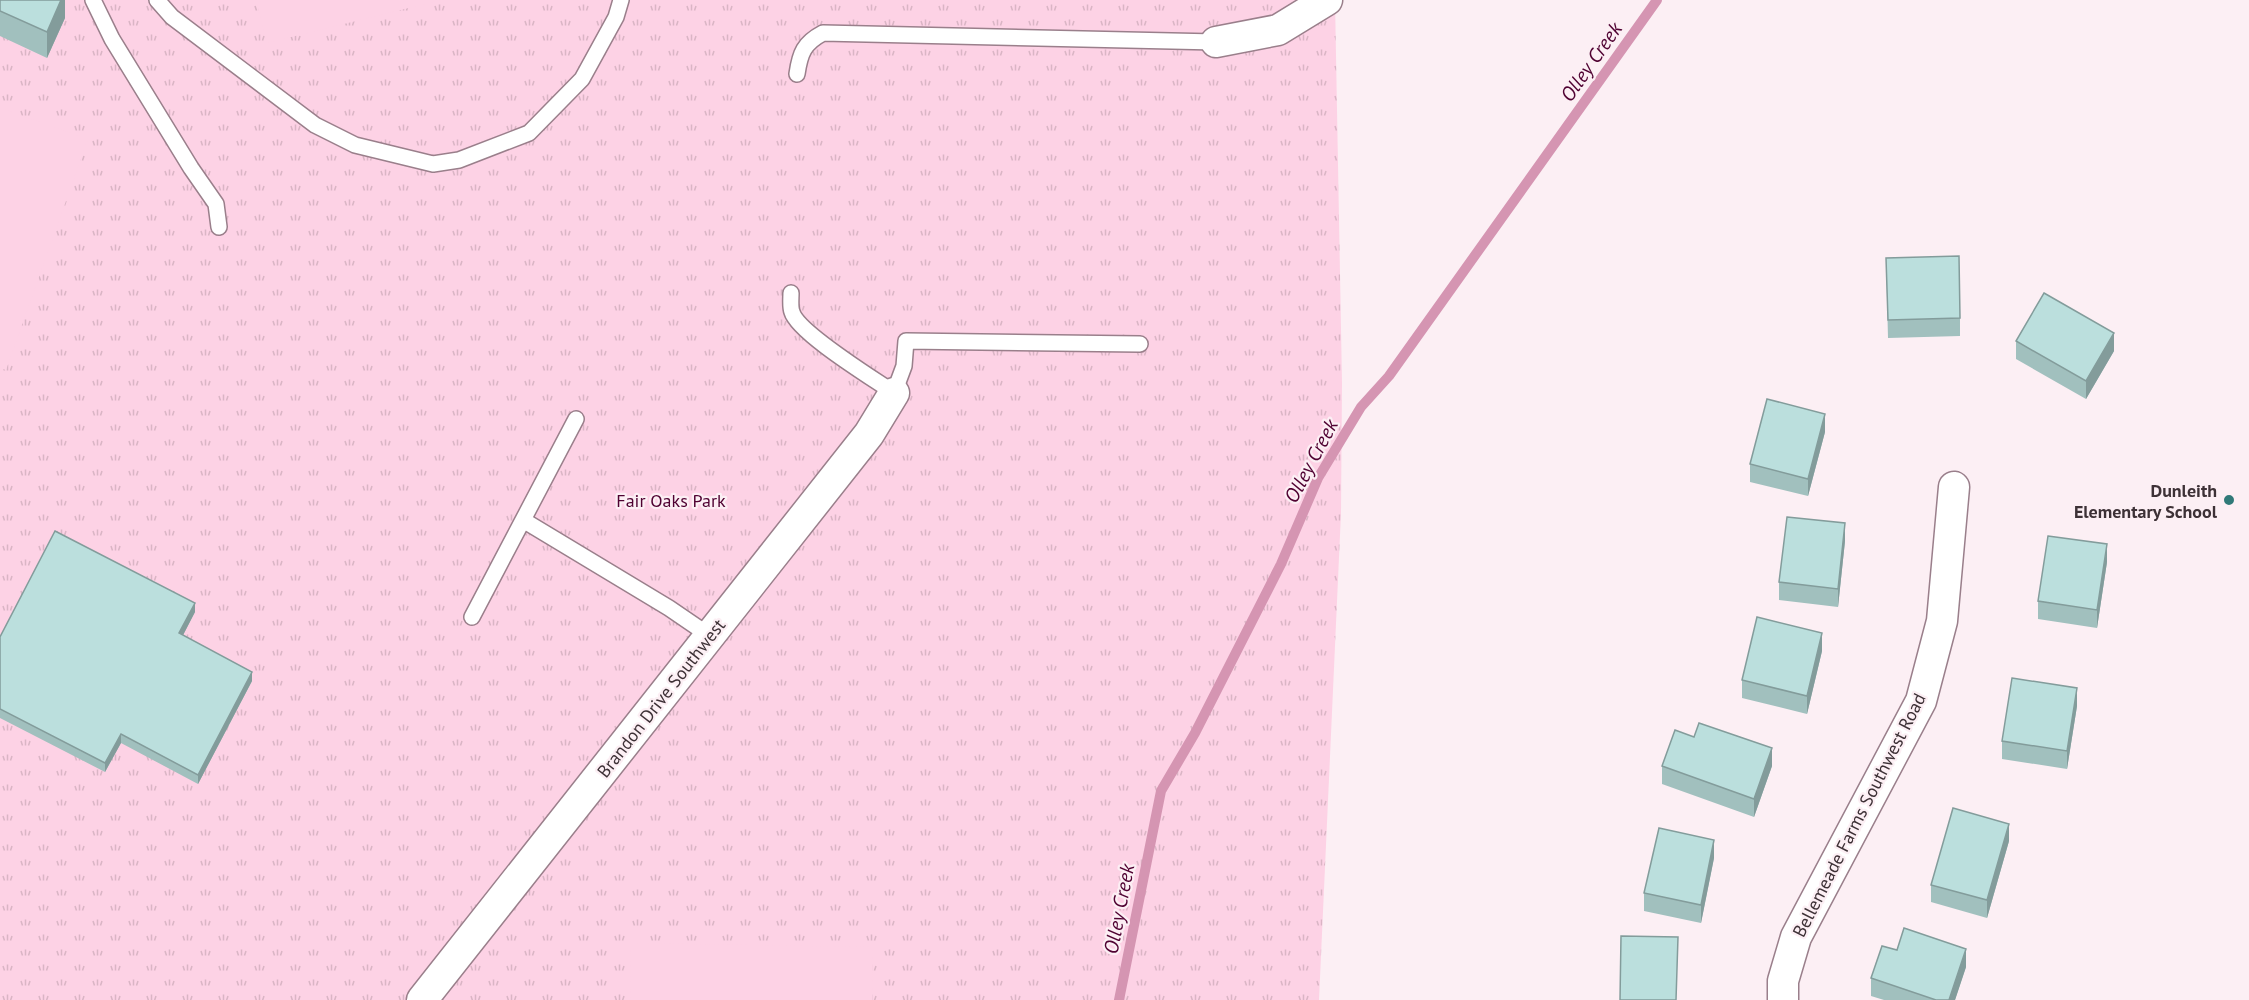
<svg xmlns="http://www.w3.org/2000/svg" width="2249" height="1000" font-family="'PT Sans',sans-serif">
<defs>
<pattern id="park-tufts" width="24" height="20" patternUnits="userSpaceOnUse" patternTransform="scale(1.5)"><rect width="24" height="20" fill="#fdd2e5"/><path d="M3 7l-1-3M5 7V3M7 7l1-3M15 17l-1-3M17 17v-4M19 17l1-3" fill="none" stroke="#dab5c5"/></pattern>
</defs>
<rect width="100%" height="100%" fill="#fceff4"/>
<path fill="url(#park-tufts)" d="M0,0H1335L1342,383L1341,513L1319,1000H0Z"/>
<path fill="#fdd2e5" d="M256,0H441L267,43Z
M0,108L88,139L6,370L0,368Z
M631,943L873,947L872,1000H630Z"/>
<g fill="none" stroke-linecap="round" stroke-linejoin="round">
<path stroke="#d595b2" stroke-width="10" d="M1119,1000L1161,791L1195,733L1281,564L1318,478L1361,407L1389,376L1657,0"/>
<g stroke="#9a7f8b" stroke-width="18">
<path id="lane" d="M93,0L112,39L191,168L216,204L219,227
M157,0L172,17L315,125L355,145L433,164L459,160L529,133L582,79L616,17L621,0
M797,74C800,53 804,43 823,33L1216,42
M791,293C791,299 790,307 792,312C798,333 874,379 894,393L904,366L906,341L1140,344
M523,520L669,608L710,636
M472,617L576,419"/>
</g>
<g stroke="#9a7f8b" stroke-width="33">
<path id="street" d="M1216,42L1278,30L1327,0
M422,1000L869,434L894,393
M1783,1000V981L1796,937L1921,701L1942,621L1954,487"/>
</g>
<use href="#lane" stroke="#fff" stroke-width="15"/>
<use href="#street" stroke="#fff" stroke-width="30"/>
</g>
<path fill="#a1c0be" d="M0,0H65V18L47,58L0,36Z
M1886,258L1960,318V336L1888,338Z
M2016,341L2114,351L2086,399L2016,359Z
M1825,432L1808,496L1750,482V464Z
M1845,541L1838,607L1779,600V582Z
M2107,562L2097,628L2038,619V601Z
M195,612L183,635L252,681L198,784L121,743L105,772L0,718V637Z
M1822,651L1807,714L1742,698V680Z
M2077,706L2067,769L2002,759V741Z
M1662,766H1772L1754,817L1662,784Z
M2009,841L1987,918L1931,902V885Z
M1714,858L1701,923L1644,911V893Z
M1897,950L1966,967L1955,1000H1884L1871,996V978Z"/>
<path fill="#839c9b" d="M61,0H65V18L47,58V32Z
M2114,333V351L2086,399V381Z
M1825,414V432L1808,496V479Z
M1845,523V541L1838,607V589Z
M2107,544V562L2097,628V610Z
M195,603V612L179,643V633Z
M1822,633V651L1807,714V696Z
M252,672V681L198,784V775Z
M2077,688V706L2067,769V751Z
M121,734V743L105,772V763Z
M1772,748V766L1754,817V799Z
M2009,824V841L1987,918V900Z
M1714,840V858L1701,923V905Z
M1966,949V967L1955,1000H1949Z"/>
<path fill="#bbdfdd" stroke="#839c9b" stroke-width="1.5" d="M0,0H61L47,32L0,11Z
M1959,256L1960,318L1888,320L1886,258Z
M2044,293L2114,333L2086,381L2016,341Z
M1767,399L1825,414L1808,479L1750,464Z
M1787,517L1845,523L1838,589L1779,582Z
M55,531L195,603L179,633L252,672L198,775L121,734L105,763L0,709V637Z
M2048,536L2107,544L2097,610L2038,601Z
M1757,617L1822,633L1807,696L1742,680Z
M2012,678L2077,688L2067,751L2002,741Z
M1699,723L1772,748L1754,799L1662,766L1675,730L1694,737Z
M1953,808L2009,824L1987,900L1931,885Z
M1659,828L1714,840L1701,905L1644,893Z
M1904,928L1966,949L1949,1000H1936L1871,978L1882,946L1897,950Z
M1621,936L1678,937L1676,1000H1620Z"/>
<circle fill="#307978" stroke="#fceff4" stroke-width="2" cx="2229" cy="500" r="6"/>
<g text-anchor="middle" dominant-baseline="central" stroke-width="4.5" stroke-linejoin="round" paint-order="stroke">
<g font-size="18" font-weight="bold" fill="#3d3136" stroke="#fceff4" text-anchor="end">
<text x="2217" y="490">Dunleith<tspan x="2217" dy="21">Elementary School</tspan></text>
</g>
<g font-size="18" fill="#4f0131" stroke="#fceff4">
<text x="671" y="500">Fair Oaks Park</text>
</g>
<g font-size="18" fill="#3d3136" stroke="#fceff4">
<text transform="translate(661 698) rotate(-52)">Brandon Drive Southwest</text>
<text transform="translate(1859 815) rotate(-63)">Bellemeade Farms Southwest Road</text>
</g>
<g font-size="20" font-style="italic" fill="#500232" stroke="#fceff4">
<text transform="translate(1591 62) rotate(-55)">Olley Creek</text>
<text transform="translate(1311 461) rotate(-62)">Olley Creek</text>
<text transform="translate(1119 909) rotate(-79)">Olley Creek</text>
</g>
</g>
</svg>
